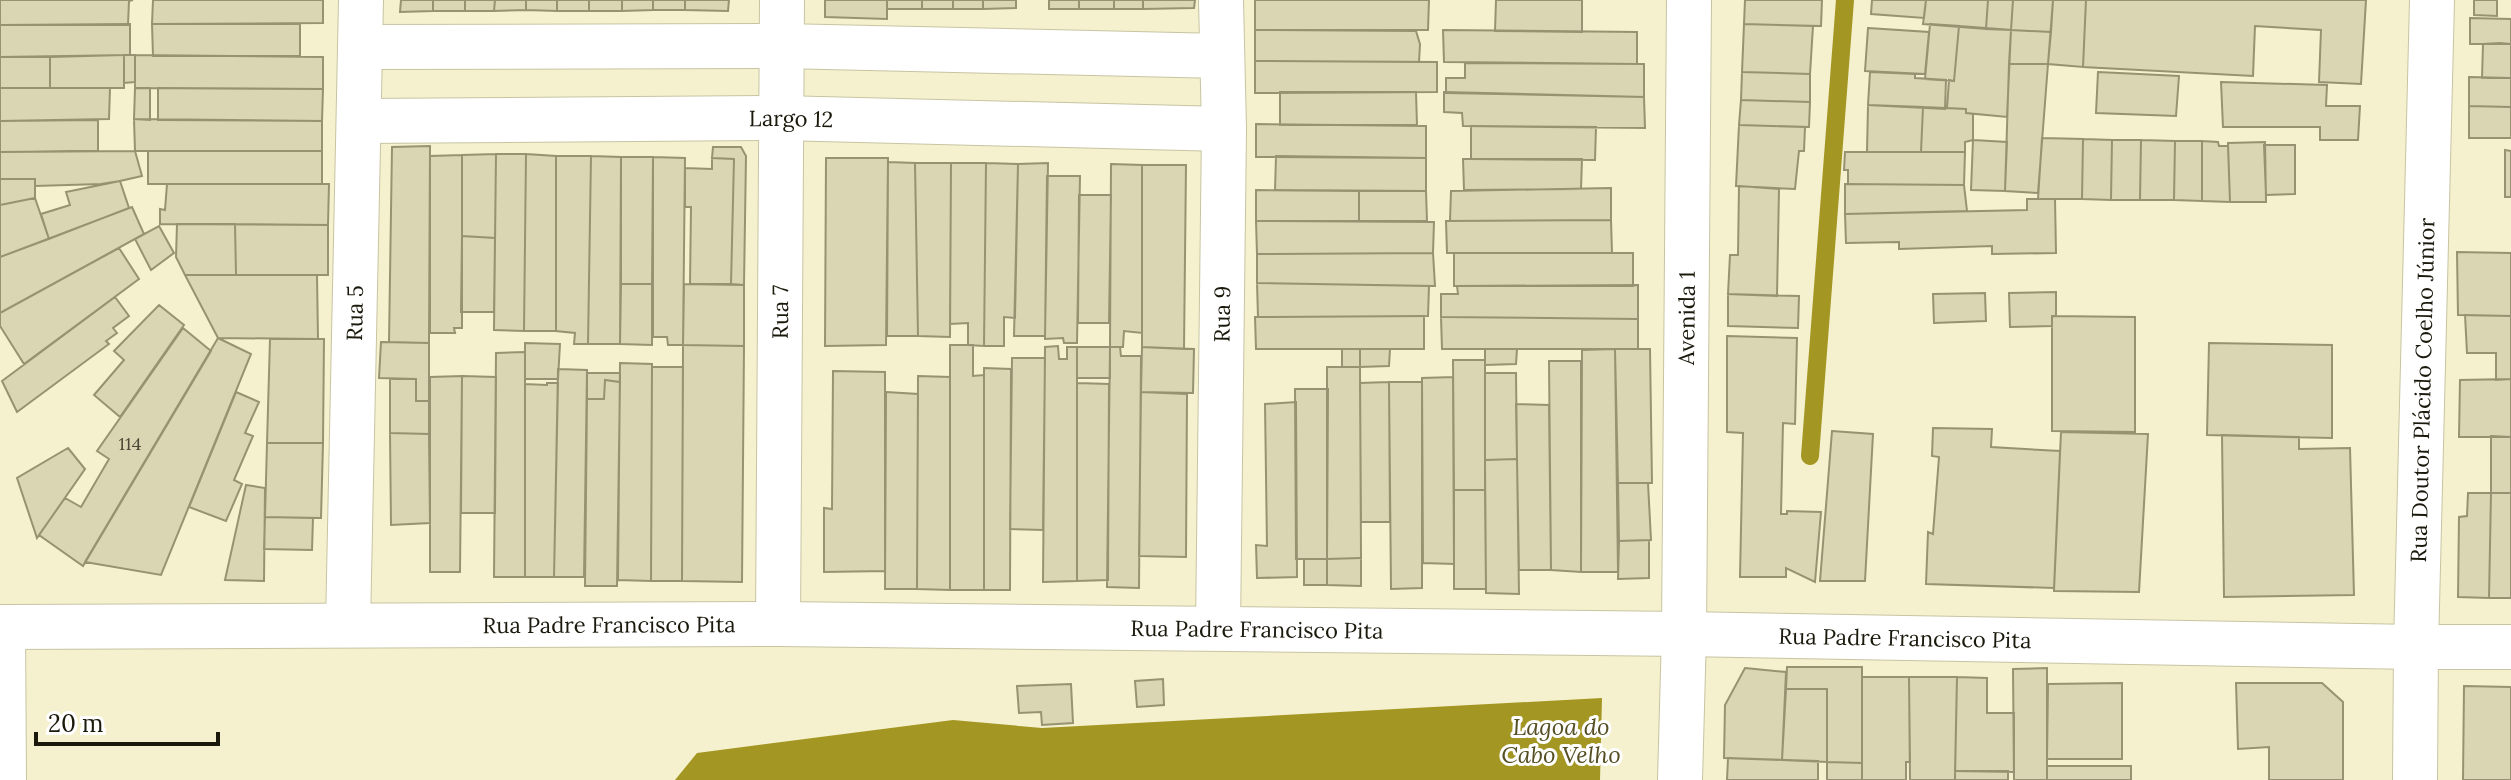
<svg xmlns="http://www.w3.org/2000/svg" width="2511" height="780" font-family="Lora,serif">
<rect width="100%" height="100%" fill="#f5f1ce"/>
<path fill="#a49622" d="M1602,698L1600,780H675L697,753L953,720L1042,728Z"/>
<g fill="none" stroke-linecap="round" stroke-linejoin="round">
<path stroke="#a49622" stroke-width="18" d="M1810,456L1845,0"/>
</g>
<path fill="#dad6b3" stroke="#969372" stroke-width="2" d="M0,0H133L129,1L128,25H0Z
M153,0H323V23L152,24Z
M401,0H433V11L400,12Z
M433,0H465V11H433Z
M465,0H495L494,11H465Z
M495,0H526V10L494,11Z
M526,0H557V11L526,10Z
M557,0H589V11H557Z
M589,0H622V11H589Z
M622,0H653V10L622,11Z
M653,0H685V10H653Z
M685,0H729L728,11L685,10Z
M825,0H887V19L825,17Z
M887,0H922V9H887Z
M922,0H953V9H922Z
M953,0H983V9H953Z
M983,0H1016V8L983,9Z
M1049,0H1079V9H1049Z
M1079,0H1114V9H1079Z
M1114,0H1143V9H1114Z
M1143,0H1195L1194,8L1143,9Z
M1255,0H1429L1428,30H1255Z
M1496,0H1582V32L1495,31Z
M1745,0H1822L1821,26L1744,24Z
M1872,0H1926L1924,18L1871,14Z
M1926,0H1988L1986,29L1923,24Z
M1988,0H2013L2011,30L1986,29Z
M2013,0H2053L2051,32L2011,30Z
M2053,0H2086L2083,67L2048,64Z
M2086,0H2366L2361,84L2319,82L2321,30L2255,26L2253,76L2083,67Z
M2474,0H2497V16L2474,15Z
M2470,18L2511,19V44H2470Z
M130,24V55L0,57V25Z
M152,24H300V56H153Z
M1744,24L1813,26L1810,74L1742,72Z
M1930,24L1959,26L1954,81L1925,79Z
M1959,26L2011,30L2007,117L1966,113V109L1947,108L1949,80L1954,81Z
M1868,28L1929,32L1925,74L1865,71Z
M1255,30L1416,31L1420,44L1419,62L1255,61Z
M1443,30L1637,32V64L1444,62Z
M2011,30L2051,32L2048,64H2009Z
M2500,43L2511,44V78H2482L2483,44Z
M124,55V88H50V57Z
M124,55H135V82L124,83Z
M135,55L323,57V89L135,88Z
M0,57H50V88H0Z
M1255,61L1437,62V92L1255,93Z
M1465,63L1644,64V97L1446,93V78H1465Z
M2009,64H2048L2038,193L2005,191Z
M1742,72L1810,74V102L1741,100Z
M1870,72L1915,74V78L1946,80L1945,109L1868,105Z
M2098,72L2179,76L2176,116L2096,113Z
M2469,77L2511,78V107L2469,106Z
M2221,82L2327,85L2326,106H2360L2358,140H2320V127H2223Z
M0,88H110L109,119L0,121Z
M135,88H150V120L134,119Z
M158,88L323,89L322,121L158,120Z
M1280,92H1416L1417,125H1280Z
M1444,92L1644,97L1645,128L1463,126L1462,113L1444,112Z
M1741,100L1810,102L1809,127L1739,125Z
M1868,105L1923,107L1921,152H1867Z
M2469,106L2511,107V138H2469Z
M1923,107L1966,109V113L1973,114V140L1965,142V152H1921Z
M134,119L322,121V151H135Z
M98,120V151L0,152V121Z
M1256,124L1426,126V158L1256,157Z
M1739,125L1805,127L1804,151H1799L1795,189L1736,186Z
M1471,126L1596,127L1595,160L1471,159Z
M2042,138L2083,139L2082,199H2038Z
M2083,139L2112,140L2111,200L2082,199Z
M1973,140L2007,142L2005,191L1971,190Z
M2112,140H2141L2140,200H2111Z
M2141,140L2175,141L2174,200H2140Z
M2175,141H2202V201L2174,200Z
M2202,141L2218,142L2219,146H2228L2230,202L2202,201Z
M2265,142L2266,202H2230L2228,143Z
M2264,145H2295V194L2266,195Z
M430,146L429,343L389,342L392,147Z
M713,147H741L746,156L744,285L731,284L734,159L712,158Z
M2505,150L2511,151V197H2505Z
M135,151L142,176L120,181L101,184L35,186V179H0V152Z
M148,151H322V184H148Z
M1845,152H1965L1964,185L1848,184V170H1844Z
M496,154H526L524,331L494,330Z
M496,154L495,238L462,236V155Z
M526,154L556,156V331H524Z
M462,155V328H454L455,333H430V156Z
M556,156H591L588,344H574L575,333L556,331Z
M591,156L621,157L620,344H588Z
M1276,156L1426,158V191L1275,190Z
M621,157H653L652,284H621Z
M653,157L685,158L683,345H668L667,337H653Z
M712,158L734,159L731,284H690L691,207H685V168L712,169Z
M826,158H888L886,345L825,346Z
M1463,159H1582L1581,189L1464,190Z
M888,162L915,163L918,336H887Z
M915,163H951L950,337L918,336Z
M951,163H986L984,346L968,345V323L950,324Z
M986,163L1018,164L1015,318L1004,317V346H984Z
M1048,163L1045,336H1014L1018,164Z
M1111,164L1142,165V333L1124,331L1123,347H1110Z
M1142,165H1186L1184,349L1142,347Z
M1047,176H1080L1077,343H1064L1063,338L1045,339Z
M0,179H35V198L0,205Z
M120,181L129,208L49,239L41,214L70,205L66,192Z
M167,184H329L328,225L160,224V209L165,210Z
M1845,184L1964,185L1967,211L1845,214Z
M1739,186L1779,189L1777,296L1728,294L1730,255H1738Z
M1611,188V220L1450,221L1451,191Z
M1256,190L1359,191V221H1256Z
M1359,191H1426L1427,221H1359Z
M1079,195H1111L1109,323H1078Z
M35,198L49,239L0,257V205Z
M2027,199H2055L2056,253L1992,254V246L1899,249V242L1846,243L1845,214L2027,210Z
M132,207L144,234L0,313V257Z
M1611,220L1612,253H1447L1446,221Z
M1256,221L1434,222L1433,253L1257,254Z
M177,224H235L236,275H185L176,257Z
M235,224L328,225V275H236Z
M159,226L174,253L151,270L135,239Z
M462,236L495,238L494,312H461Z
M119,248L139,279L24,364L0,326V313Z
M2457,252L2511,253V316L2458,315Z
M1433,253L1435,286L1257,283V254Z
M1454,253H1633V286H1454Z
M185,275H317L318,339L218,338Z
M1257,283L1429,286L1428,316L1258,317Z
M621,284H652V345L620,344Z
M684,284L744,285V346L683,345Z
M1638,285V319L1441,317V294H1458L1457,286Z
M2056,292V316H2052V326L2010,327L2009,293Z
M1985,293L1986,321L1934,323L1933,294Z
M1728,294L1799,296L1798,328L1728,326Z
M115,297L129,316L113,328L117,333L106,341L109,344L17,412L2,381Z
M159,305L184,325L120,417L94,395L124,360L114,351Z
M2465,315L2511,316V379L2496,380V353H2467Z
M1424,316V349H1256L1255,317Z
M2052,316L2135,317V432L2052,431Z
M1441,317L1638,319V349H1442Z
M183,328L211,351L83,566L39,535L65,498L81,507L109,459L97,451Z
M1727,336L1797,338L1795,424L1783,423L1781,514H1787V511L1821,512L1815,582L1786,568V577H1740L1743,433L1727,432Z
M218,338L251,354L161,575L85,562Z
M270,339H324L323,443H267Z
M381,342L429,343V401H416V379L379,378Z
M525,343L560,344L558,379H525Z
M2209,343L2332,345V438L2207,435Z
M683,345L744,346L742,582L682,581Z
M950,345H973V376L984,375V590H950Z
M1058,346L1059,359H1067V347H1077V581L1043,582L1045,347Z
M1077,347H1110V378H1077Z
M1110,347H1120L1121,356H1141L1139,588L1107,587Z
M1142,347L1194,349L1193,393L1141,392Z
M1342,349H1360V367H1342Z
M1360,349H1390L1389,366L1360,367Z
M1485,349H1517L1516,364L1485,365Z
M1615,349L1618,572H1581L1582,350Z
M1615,349H1650L1652,483H1618Z
M525,352V577H494L496,353Z
M1012,358H1045L1043,530L1010,529Z
M1453,360H1485V490H1454Z
M1549,361H1581V572L1551,570Z
M620,363L652,364L651,581L618,580Z
M652,367H683L682,581H651Z
M1327,367H1360L1361,558L1327,559Z
M984,368L1011,369L1010,590H984Z
M558,369L587,370L584,577H554Z
M833,371L885,372V571L824,572V508L832,509Z
M587,373H620V382L605,380L604,399H587Z
M1485,373H1516L1517,459L1485,460Z
M462,376L496,377L495,513H461Z
M462,376L460,572H430V377Z
M918,376L950,377V590L917,589Z
M1453,377L1454,564L1423,563L1422,378Z
M390,379H416V401H429V434L390,433Z
M2511,379V437H2459L2460,380Z
M605,380L620,382L617,586H585L587,399H604Z
M1389,382L1390,522H1361L1360,383Z
M1389,382H1422V588L1391,589Z
M547,383H558L554,577H525V384L547,385Z
M1077,383L1109,384L1108,580L1077,581Z
M1295,389H1328L1327,559H1296Z
M236,392L259,402L245,433L253,436L234,480L242,484L226,521L189,507Z
M886,392L918,394L917,589H885Z
M1141,392L1187,394L1186,557L1139,556Z
M1296,402L1297,577L1257,578L1256,545L1267,546L1265,404Z
M1516,404L1549,405L1551,570H1519Z
M1933,428L1992,429L1991,447L2060,451L2054,588L1926,584L1928,532L1933,534L1939,457L1932,456Z
M1832,431L1873,434L1865,581H1820Z
M2061,432L2148,434L2139,592L2054,591Z
M390,433L429,434L430,523L391,525Z
M2222,435L2299,437V449L2350,448L2354,595L2224,597Z
M2491,436L2511,437V493H2491Z
M267,443H323L321,518L265,517Z
M68,448L85,469L37,538L17,478Z
M1517,459L1519,594L1486,593L1485,460Z
M1618,483H1648L1651,540L1619,541Z
M246,485L265,488L264,581L225,580Z
M1454,490H1485L1486,589H1454Z
M2468,493H2491L2489,598L2458,597L2459,517L2467,516Z
M2491,493H2511V598H2489Z
M265,517L313,518L312,550L264,549Z
M1649,540V578L1618,579L1619,541Z
M1361,558V586L1327,585V559Z
M1304,559H1327V585H1304Z
M1787,667H1862V763L1827,762V689H1786Z
M1745,668L1786,672L1782,760L1724,758L1725,705Z
M2047,668V780H2014L2013,669Z
M1862,677H1909L1910,762H1906V780H1862Z
M1909,677H1957L1955,780H1910Z
M1957,677L1987,678V713H2014V772L1955,771Z
M1163,679L1164,705L1137,707L1135,681Z
M2122,683V759H2047L2048,684Z
M2236,683H2322L2343,702V780H2269V747L2238,749Z
M1071,684L1073,723L1042,725L1041,712L1019,713L1017,686Z
M2464,686L2511,687V780H2463Z
M1786,689H1827V762L1782,760Z
M1728,758L1818,761V780H1727Z
M1827,762L1862,763V780H1827Z
M2047,766H2131V780H2047Z
M1955,771H2008V780H1955Z"/>
<g fill="none" stroke-linecap="round" stroke-linejoin="round">
<g stroke="#c8c4a2" stroke-width="46">
<g id="minor">
<path d="M361,47L782,46L1221,56"/>
<path id="s1" d="M359,121L780,118L1224,129"/>
<path id="s2" d="M778,624L782,0"/>
<path id="s3" d="M348,625L361,0"/>
<path id="s4" d="M3,627L778,624L1684,634L2416,647L2432,0"/>
<path d="M3,627L4,780"/>
<path id="s5" d="M1218,628L1224,129L1221,0"/>
<path id="s6" d="M1680,780L1684,634L1689,0"/>
</g>
</g>
<g stroke="#c8c4a2" stroke-width="46">
<path id="tertiary" d="M2415,780L2416,647H2511"/>
</g>
<use href="#minor" stroke="#fff" stroke-width="44"/>
<use href="#tertiary" stroke="#fff" stroke-width="44"/>
</g>
<g text-anchor="middle" dominant-baseline="central" stroke-width="6" stroke-linejoin="round" paint-order="stroke">
<g font-size="18" fill="#4b4836">
<text x="130" y="443">114</text>
</g>
<g font-size="22" fill="#1b190c" stroke="#fff">
<text stroke="none"><textPath href="#s1" startOffset="432">Largo 12</textPath></text>
<text stroke="none"><textPath href="#s2" startOffset="312">Rua 7</textPath></text>
<text stroke="none"><textPath href="#s3" startOffset="312">Rua 5</textPath></text>
<text stroke="none"><textPath href="#s5" startOffset="314">Rua 9</textPath></text>
<text stroke="none"><textPath href="#s6" startOffset="462">Avenida 1</textPath></text>
<text stroke="none"><textPath href="#s4" startOffset="2670">Rua Doutor Plácido Coelho Júnior</textPath></text>
<text stroke="none"><textPath href="#s4" startOffset="606">Rua Padre Francisco Pita</textPath></text>
<text stroke="none"><textPath href="#s4" startOffset="1254">Rua Padre Francisco Pita</textPath></text>
<text stroke="none"><textPath href="#s4" startOffset="1902">Rua Padre Francisco Pita</textPath></text>
</g>
<g font-size="24" font-style="italic" fill="#554f23" stroke="#fff">
<text x="1561" y="726">Lagoa do<tspan x="1561" dy="28">Cabo Velho</tspan></text>
</g>
</g>
<path d="M36 732v12h182v-12" fill="none" stroke="#1b190c" stroke-width="4"/>
<text x="48" y="732" font-size="24" fill="#1b190c" stroke="#ffffff" stroke-width="6" paint-order="stroke">20 m</text>
</svg>
